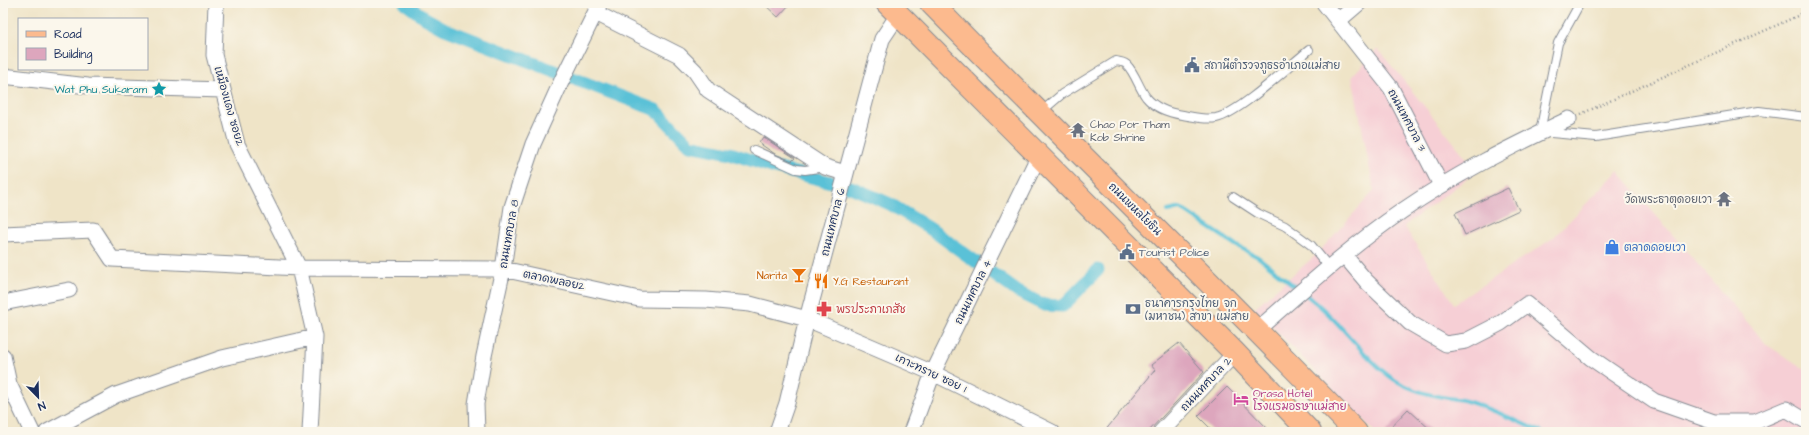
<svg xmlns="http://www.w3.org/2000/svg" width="1809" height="435" font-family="'Architects Daughter','Playpen Sans Thai',sans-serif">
<rect width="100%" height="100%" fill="#fbf7ec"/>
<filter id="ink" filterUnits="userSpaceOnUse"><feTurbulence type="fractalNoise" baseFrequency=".025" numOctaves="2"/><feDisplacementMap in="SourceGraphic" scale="8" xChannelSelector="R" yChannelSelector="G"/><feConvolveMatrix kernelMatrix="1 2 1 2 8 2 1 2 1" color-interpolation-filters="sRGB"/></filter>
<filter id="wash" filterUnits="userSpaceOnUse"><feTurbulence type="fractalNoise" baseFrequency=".012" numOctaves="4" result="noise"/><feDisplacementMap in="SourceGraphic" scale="16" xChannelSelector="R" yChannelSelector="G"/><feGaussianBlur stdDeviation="0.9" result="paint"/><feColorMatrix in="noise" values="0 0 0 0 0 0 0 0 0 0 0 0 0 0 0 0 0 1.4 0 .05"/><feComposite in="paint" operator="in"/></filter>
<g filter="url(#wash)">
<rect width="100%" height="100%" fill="#efe4c7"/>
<path fill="#f6cfd5" d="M1378,49L1477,171L1404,226L1454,304L1553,238L1618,171L1767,345L1806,370V432H1375L1254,308L1316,255L1374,191L1352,76Z"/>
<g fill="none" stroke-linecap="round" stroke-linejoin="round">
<path stroke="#5ac1d7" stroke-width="4" d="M1168,211L1180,208L1237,246L1258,257L1298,289
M1303,293C1336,315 1357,351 1389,376C1405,388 1428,395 1448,398C1454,399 1460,399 1466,401C1492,408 1517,422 1542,432"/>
<path stroke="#5ac1d7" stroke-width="13" d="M405,3L425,18L445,29L656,110L690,145L730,153L775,168L851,187L890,204L929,228L1018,292L1044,305L1063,306L1098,270"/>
</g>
<g id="blocks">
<path fill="#dda6bd" d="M763,3H791L778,17Z
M763,137L795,158L792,161L775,154L759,143Z
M1508,188L1519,210L1465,235L1455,213Z
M1179,343L1204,372L1148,432H1104L1155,370L1151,365Z
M1227,387L1271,432H1214L1198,416Z
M1408,409L1433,432H1386Z"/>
</g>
</g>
<g filter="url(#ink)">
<use href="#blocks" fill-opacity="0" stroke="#858a92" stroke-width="1"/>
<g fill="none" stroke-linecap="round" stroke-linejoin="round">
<g stroke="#858a92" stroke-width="10">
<path id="lane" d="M1580,3L1558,43L1540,132L1596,137L1759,111L1806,117
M1041,112L1062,94L1116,61C1120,62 1125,62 1127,65C1135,73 1139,88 1146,97C1155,108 1169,113 1183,115C1194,117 1205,120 1216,118C1239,113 1288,67 1309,50
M754,150L796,169L805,170L825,167
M1233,197L1259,214L1285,226L1311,245L1329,267"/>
</g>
<g stroke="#858a92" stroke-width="17">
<path id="street" d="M216,3L214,55L237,144L299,268L315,337L310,432
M1324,3L1391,88L1441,185
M596,13L679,55L695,71L708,90L825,167L845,173
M1338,21L1359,3
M3,76L88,86L223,90
M3,234L93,230L112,259L299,268L503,269L639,299L706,300L750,304L807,319L933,373L1052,432
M1344,255L1366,281L1410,323L1446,344L1466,341L1501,323L1527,304L1591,358L1654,401L1714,422H1755L1786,409L1806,421
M3,303L69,290
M1257,330C1304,289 1351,246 1402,211C1454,175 1512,146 1569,119
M3,356L9,384L32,432
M47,432L116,395L222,358L315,337
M477,432L476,404L484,356L503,269L512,207L533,144L562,80L600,3
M777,432L787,403L807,319L882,39L898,15
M911,432L933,373L1039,155
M1161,432L1235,353"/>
</g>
<g stroke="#858a92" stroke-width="24">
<path id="primary" d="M887,3L1235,353L1310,432
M931,3C1072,147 1216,287 1356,432"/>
</g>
<path stroke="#858a92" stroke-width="2.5" stroke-dasharray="1 3" stroke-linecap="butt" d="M1581,114L1806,12"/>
<use href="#lane" stroke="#fff" stroke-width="8"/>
<use href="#street" stroke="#fff" stroke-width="15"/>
<use href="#primary" stroke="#fcba8e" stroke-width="22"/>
</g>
</g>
<defs>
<g id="civic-bare" transform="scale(1.2)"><path d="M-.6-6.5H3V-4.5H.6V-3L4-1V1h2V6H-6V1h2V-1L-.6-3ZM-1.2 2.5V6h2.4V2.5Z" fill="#5c6f8a" stroke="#fbf7ec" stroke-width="2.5" paint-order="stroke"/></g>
<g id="sight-bare" transform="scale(1.2)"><path d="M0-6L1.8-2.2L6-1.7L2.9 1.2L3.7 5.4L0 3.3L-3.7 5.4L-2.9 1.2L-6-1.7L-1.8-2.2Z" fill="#0f9aa8" stroke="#fbf7ec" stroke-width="2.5" paint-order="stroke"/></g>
<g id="temple-bare" transform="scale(1.2)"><path d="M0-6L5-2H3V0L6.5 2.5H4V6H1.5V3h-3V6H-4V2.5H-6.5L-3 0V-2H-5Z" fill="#6b7280" stroke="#fbf7ec" stroke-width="2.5" paint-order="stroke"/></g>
<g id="shop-bare" transform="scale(1.2)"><path d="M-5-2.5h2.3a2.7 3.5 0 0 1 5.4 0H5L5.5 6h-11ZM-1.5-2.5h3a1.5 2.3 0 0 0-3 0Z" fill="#3f7fe0" stroke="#fbf7ec" stroke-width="2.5" paint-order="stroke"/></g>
<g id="bar-bare" transform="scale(1.2)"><path d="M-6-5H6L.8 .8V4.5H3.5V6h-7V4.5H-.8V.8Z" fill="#e8710a" stroke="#fbf7ec" stroke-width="2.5" paint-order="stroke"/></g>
<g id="restaurant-bare" transform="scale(1.2)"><path d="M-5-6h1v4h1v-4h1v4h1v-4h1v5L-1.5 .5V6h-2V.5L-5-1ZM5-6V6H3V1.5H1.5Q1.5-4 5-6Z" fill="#e8710a" stroke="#fbf7ec" stroke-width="2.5" paint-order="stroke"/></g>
<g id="pharmacy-bare" transform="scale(1.2)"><path d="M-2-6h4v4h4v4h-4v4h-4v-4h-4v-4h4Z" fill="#e0444e" stroke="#fbf7ec" stroke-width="2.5" paint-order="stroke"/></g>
<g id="bank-bare" transform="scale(1.2)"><path d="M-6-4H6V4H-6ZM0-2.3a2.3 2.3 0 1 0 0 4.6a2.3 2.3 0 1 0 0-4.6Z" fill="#5c6f8a" stroke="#fbf7ec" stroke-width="2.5" paint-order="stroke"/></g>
<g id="hotel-bare" transform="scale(1.2)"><path d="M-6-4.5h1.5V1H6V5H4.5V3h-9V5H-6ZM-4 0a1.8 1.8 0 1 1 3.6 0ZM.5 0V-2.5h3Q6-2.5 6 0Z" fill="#d1479c" stroke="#fbf7ec" stroke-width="2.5" paint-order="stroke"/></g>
</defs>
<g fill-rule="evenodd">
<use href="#civic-bare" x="1192" y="65"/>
<use href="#sight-bare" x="159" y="89"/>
<use href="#temple-bare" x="1078" y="130"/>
<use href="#temple-bare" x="1724" y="199"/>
<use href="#shop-bare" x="1612" y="247"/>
<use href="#civic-bare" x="1127" y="252"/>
<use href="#bar-bare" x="799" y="275"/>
<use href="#restaurant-bare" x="821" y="281"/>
<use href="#pharmacy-bare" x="824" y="309"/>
<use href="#bank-bare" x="1133" y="309"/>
<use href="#hotel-bare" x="1241" y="399"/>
</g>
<g text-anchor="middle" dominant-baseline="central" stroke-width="4" stroke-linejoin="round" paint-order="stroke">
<g font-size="11" fill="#4e5e75" stroke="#fbf7ec" text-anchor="start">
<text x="1204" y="65">สถานีตำรวจภูธรอำเภอแม่สาย</text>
<text x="1139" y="252">Tourist Police</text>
<text x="1145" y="303">ธนาคารกรุงไทย จก<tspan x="1145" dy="13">(มหาชน) สาขา แม่สาย</tspan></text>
</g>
<g font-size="11" fill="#0d838f" stroke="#fbf7ec" text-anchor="end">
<text x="147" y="89">Wat Phu Sukaram</text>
</g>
<g font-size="11" fill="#1b2f5e" stroke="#fbf7ec">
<text transform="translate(229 106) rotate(74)">เหมืองแดง ซอย2</text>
<text transform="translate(1407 120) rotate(62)">ถนนเทศบาล 3</text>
<text transform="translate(1135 209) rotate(45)">ถนนพหลโยธิน</text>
<text transform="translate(833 222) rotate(-76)">ถนนเทศบาล 6</text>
<text transform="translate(509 234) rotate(-80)">ถนนเทศบาล 8</text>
<text transform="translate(554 280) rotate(12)">ตลาดพลอย2</text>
<text transform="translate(973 292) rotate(-64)">ถนนเทศบาล 4</text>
<text transform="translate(931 373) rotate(25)">เกาะทราย ซอย 1</text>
<text transform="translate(1206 384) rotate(-47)">ถนนเทศบาล 2</text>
</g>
<g font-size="11" fill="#5b616d" stroke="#fbf7ec" text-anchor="start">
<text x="1090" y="124">Chao Por Tham<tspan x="1090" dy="13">Kob Shrine</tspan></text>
<text x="1712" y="199" text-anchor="end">วัดพระธาตุดอยเวา</text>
</g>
<g font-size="11" fill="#366cbe" stroke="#fbf7ec" text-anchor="start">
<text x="1624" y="247">ตลาดดอยเวา</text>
</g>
<g font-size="11" fill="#c56008" stroke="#fbf7ec" text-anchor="end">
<text x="787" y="275">Narita</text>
<text x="833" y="281" text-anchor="start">Y.G Restaurant</text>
</g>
<g font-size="11" fill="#be3a42" stroke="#fbf7ec" text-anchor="start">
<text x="836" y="309">พรประภาเภสัช</text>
</g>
<g font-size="11" fill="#b23c85" stroke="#fbf7ec" text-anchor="start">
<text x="1253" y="393">Orasa Hotel<tspan x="1253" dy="13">โรงแรมอรษาแม่สาย</tspan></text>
</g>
</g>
<rect width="1809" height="435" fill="none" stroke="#fbf7ec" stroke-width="16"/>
<rect x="18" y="18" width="130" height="52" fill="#fbf7ec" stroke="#a1a7b3"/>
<rect x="26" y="31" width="20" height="6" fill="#fcba8e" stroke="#a1a7b3"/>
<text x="54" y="38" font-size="12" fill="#1b2f5e">Road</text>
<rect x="26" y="48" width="20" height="12" fill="#dda6bd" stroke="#a1a7b3"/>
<text x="54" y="58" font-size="12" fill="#1b2f5e">Building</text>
<g transform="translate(38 397) rotate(157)" stroke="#fbf7ec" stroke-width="3" paint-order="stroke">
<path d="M0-3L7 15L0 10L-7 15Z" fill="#1b2f5e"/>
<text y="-6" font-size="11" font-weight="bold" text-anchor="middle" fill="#1b2f5e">N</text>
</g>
</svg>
